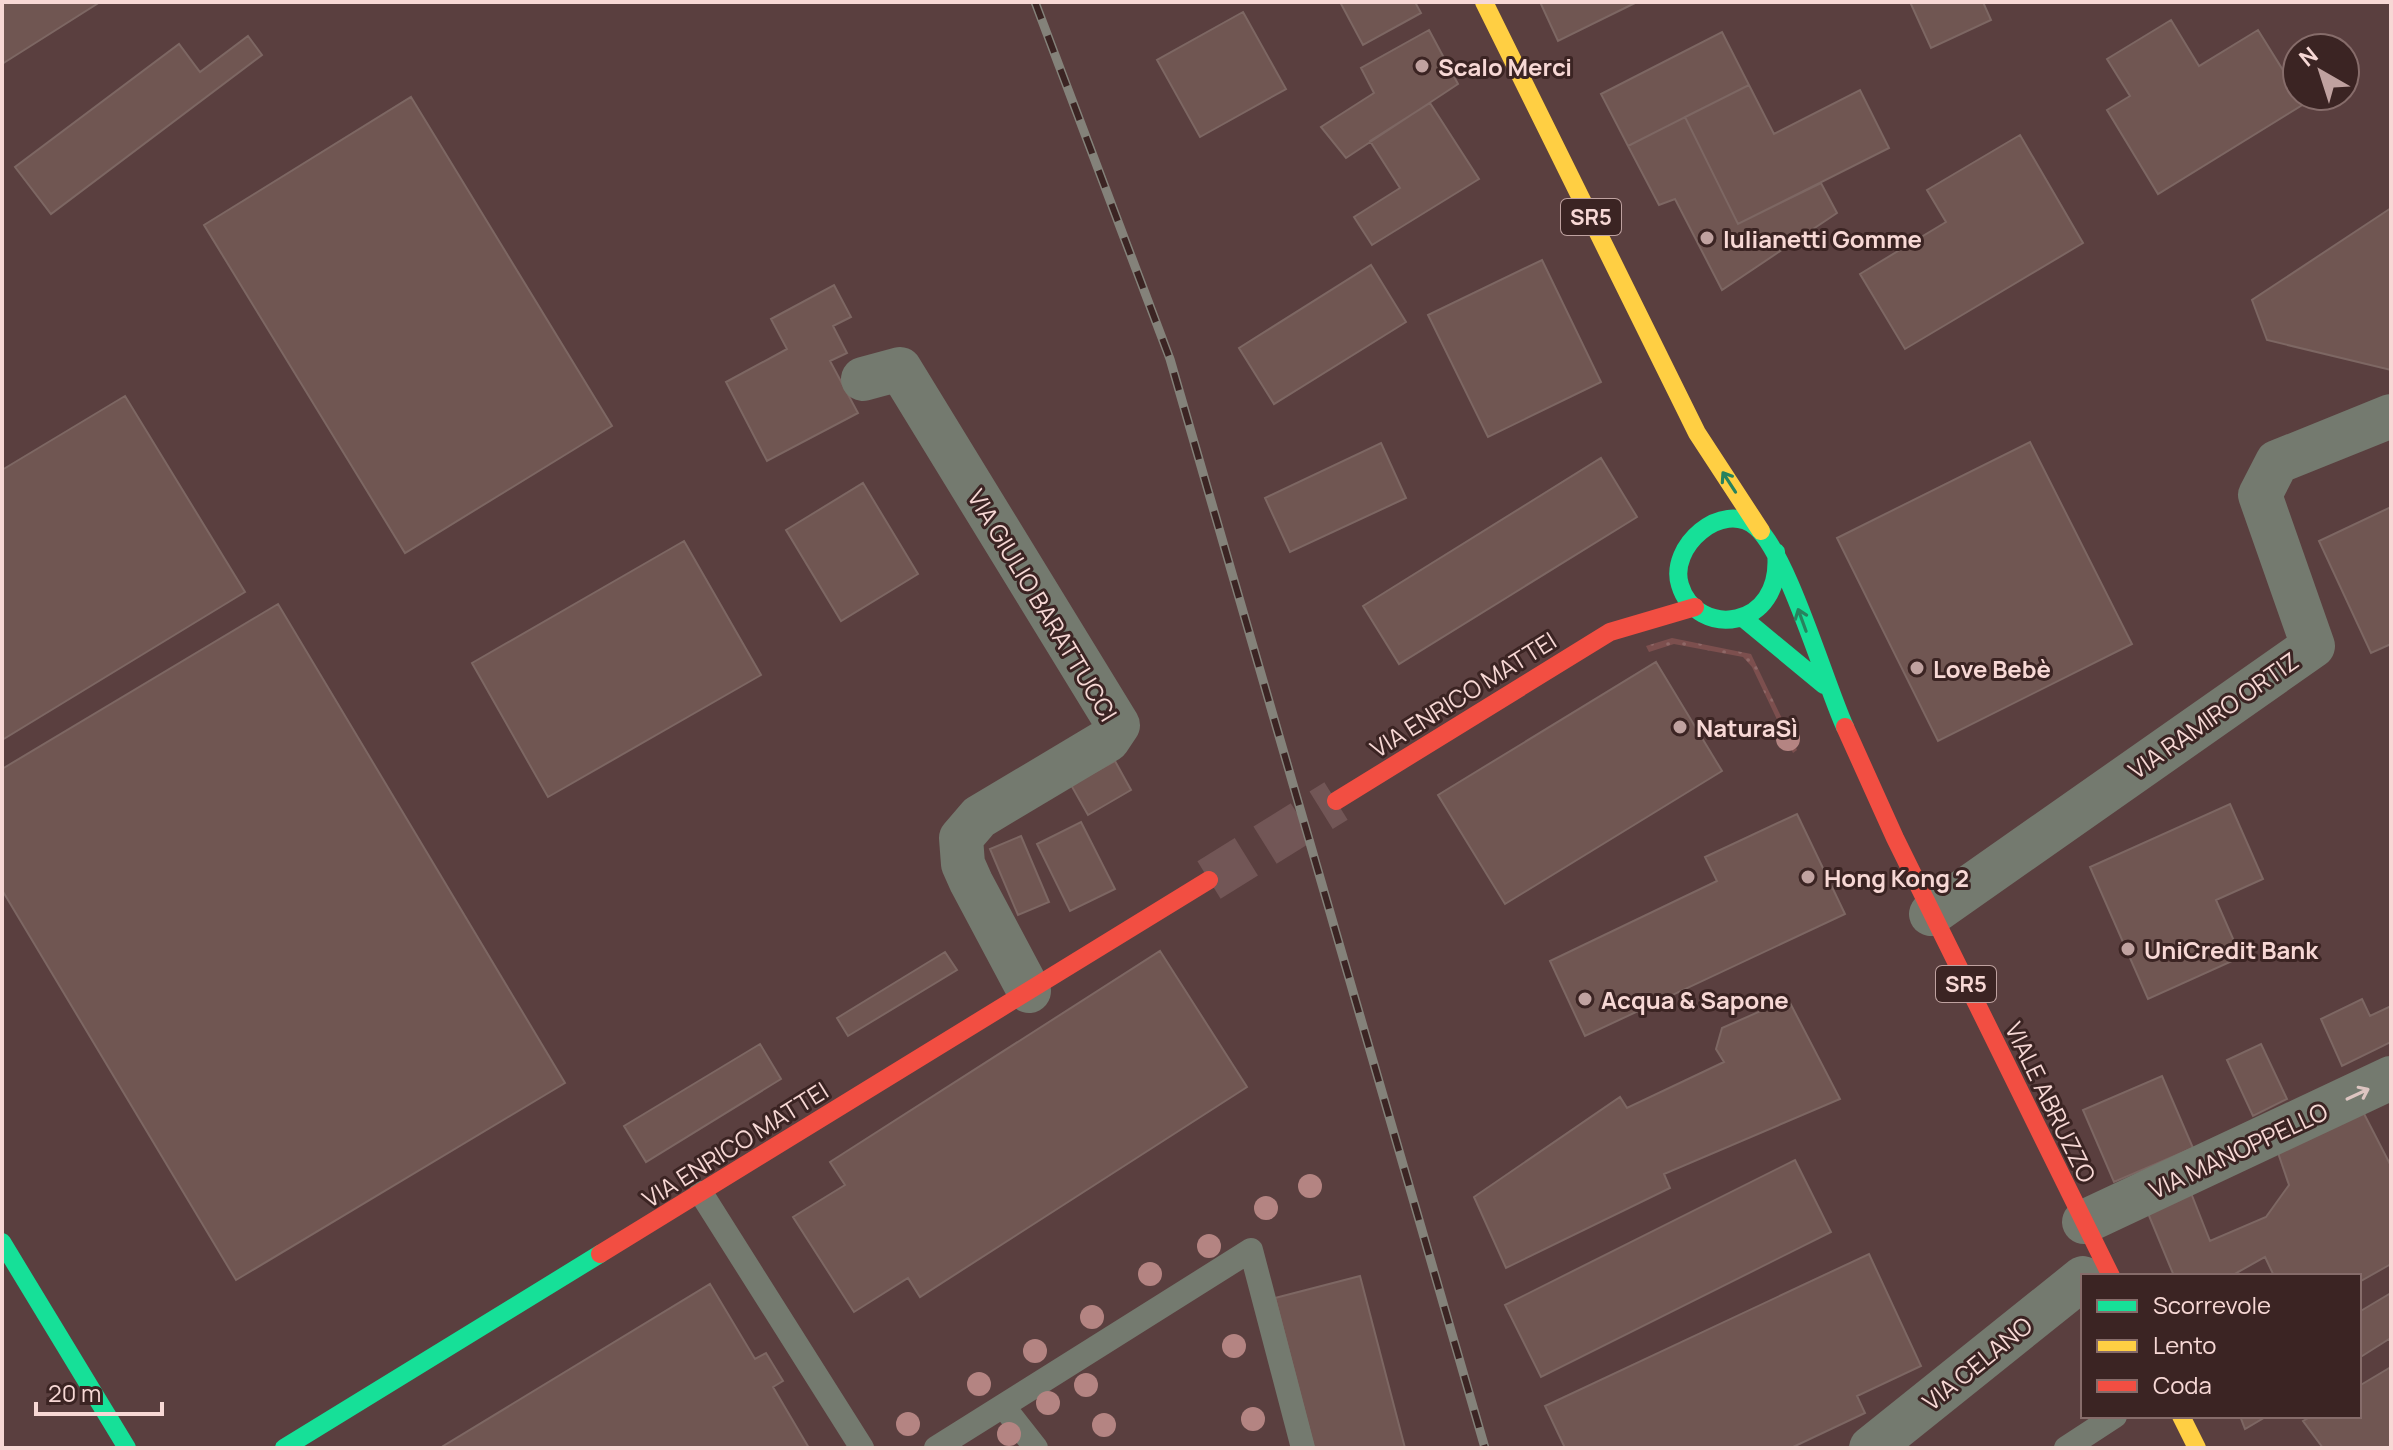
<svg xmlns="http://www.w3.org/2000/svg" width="2393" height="1450" font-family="Manrope,sans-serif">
<defs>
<pattern id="grass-dots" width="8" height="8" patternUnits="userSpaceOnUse" patternTransform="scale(2)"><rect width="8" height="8" fill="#7c4f4e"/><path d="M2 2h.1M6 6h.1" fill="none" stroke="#8f6867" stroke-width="1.8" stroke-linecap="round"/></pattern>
</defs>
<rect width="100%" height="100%" fill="#5a3f3f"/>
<path fill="url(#grass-dots)" d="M1672,638L1751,654L1797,750L1793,753L1752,667L1743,657L1674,644L1649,652L1646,646Z"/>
<path fill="#705652" stroke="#7d6763" stroke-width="2" d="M2,2H100L2,64Z
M1340,2H1415L1421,13L1363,45Z
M1540,2H1637L1558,41Z
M1910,2H1983L1991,20L1931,48Z
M1243,12L1286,89L1200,137L1157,60Z
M2171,20L2199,66L2258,30L2304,104L2158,194L2107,110L2130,96L2107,59Z
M1429,30L1458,84L1346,158L1321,127L1374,93L1361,68Z
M1722,32L1749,85L1628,146L1601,94Z
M248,36L262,55L51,214L15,167L179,44L200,72Z
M1749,85L1774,134L1860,90L1889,148L1738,224L1685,117Z
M411,97L612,426L405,553L204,225Z
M1430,103L1479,179L1372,245L1354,217L1400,188L1370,141Z
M1685,117L1738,224L1821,183L1837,213L1722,290L1675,199L1659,205L1628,146Z
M2020,135L2083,243L1905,349L1860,274L1946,222L1927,190Z
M2391,208V370L2267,340L2252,300Z
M1542,260L1601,382L1488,437L1428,315Z
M1371,265L1406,322L1274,404L1239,348Z
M834,285L851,317L833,326L847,353L830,361L858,413L767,461L726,382L787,349L771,319Z
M125,396L245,592L2,740V470Z
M2030,442L2132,644L1938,741L1837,538Z
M1381,443L1406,498L1290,552L1265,498Z
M1601,458L1637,517L1399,664L1363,606Z
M863,483L918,574L841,621L786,530Z
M2391,507V644L2371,653L2319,541Z
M684,541L761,675L548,797L472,663Z
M278,604L565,1083L236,1280L2,890V769Z
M1656,662L1722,771L1505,904L1438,795Z
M1115,761L1131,790L1088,815L1071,785Z
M2230,804L2263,879L2216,900L2241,957L2148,999L2090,867Z
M1797,814L1845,914L1585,1036L1550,961L1717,881L1705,857Z
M1081,822L1115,889L1070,911L1037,844Z
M1021,836L1049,902L1018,915L990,849Z
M1160,951L1247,1087L920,1297L908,1278L854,1312L793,1217L845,1185L830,1162Z
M945,952L957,970L848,1036L837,1018Z
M1788,999L1840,1099L1664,1174L1670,1188L1506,1268L1474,1197L1620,1097L1627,1108L1724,1062L1716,1049L1722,1028Z
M2362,999L2370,1016L2391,1006V1042L2342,1066L2321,1019Z
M760,1044L781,1079L646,1162L624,1126Z
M2261,1044L2287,1099L2253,1116L2227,1060Z
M2162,1076L2193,1148L2114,1182L2083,1110Z
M2359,1104L2391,1166V1264L2359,1282V1276H2274L2265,1257L2231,1276H2174L2145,1206L2189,1188L2210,1241L2266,1217L2289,1185L2274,1141Z
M1795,1160L1831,1232L1541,1377L1505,1305Z
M1869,1254L1921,1366L1857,1396L1865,1413L1791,1448H1565L1545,1406Z
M1360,1276L1405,1448H1314L1275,1298Z
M710,1284L755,1359L766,1353L783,1381L773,1387L809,1448H440Z
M2391,1293V1342L2389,1339L2359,1358V1312Z
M2391,1367V1448H2323L2303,1421L2312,1416H2359V1386Z
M2240,1416H2267L2245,1429Z"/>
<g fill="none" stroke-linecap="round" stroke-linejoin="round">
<path stroke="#725656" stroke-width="44" stroke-dasharray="44 22" stroke-linecap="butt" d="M1209,880L1336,801"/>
<path stroke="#747a6f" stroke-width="24" d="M701,1193L862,1448
M1003,1406L1036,1448
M936,1448L1251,1250L1303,1448
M2066,1448L2115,1416"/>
<path stroke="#747a6f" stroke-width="44" d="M863,379L900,369L1118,725L1108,740L979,817L961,838L963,864L971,882L1029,991
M1931,914L2313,646L2260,495L2277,462L2391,416
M2084,1222L2391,1078
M1871,1448L2083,1278"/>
<path stroke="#16e098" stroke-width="18" d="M1776,552C1784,631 1696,639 1680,585C1668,547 1722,499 1756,527C1787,553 1825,683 1845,727
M1743,618L1824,685
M2,1242L127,1448
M284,1448L600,1254"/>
<path stroke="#ffcf43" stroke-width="18" d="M1484,2L1697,433L1761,531
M2181,1416L2197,1448"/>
<path stroke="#f24e42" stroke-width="18" d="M1845,727L1895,838L2111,1276
M1336,801L1610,632L1695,607
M600,1254L1209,880"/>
<g stroke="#84827a" stroke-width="9">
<path id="rail" d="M1035,2L1170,359L1485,1448"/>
</g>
<use href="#rail" stroke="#3b2423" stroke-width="6" stroke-dasharray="18" stroke-linecap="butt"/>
</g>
<g fill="#b48482">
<circle cx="1788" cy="739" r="12"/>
<circle cx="1310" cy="1186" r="12"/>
<circle cx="1266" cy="1208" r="12"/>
<circle cx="1209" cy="1246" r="12"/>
<circle cx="1150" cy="1274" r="12"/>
<circle cx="1092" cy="1317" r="12"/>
<circle cx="1234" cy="1346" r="12"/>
<circle cx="1035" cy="1351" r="12"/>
<circle cx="979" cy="1384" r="12"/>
<circle cx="1086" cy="1385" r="12"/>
<circle cx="1048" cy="1403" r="12"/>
<circle cx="1253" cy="1419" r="12"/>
<circle cx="908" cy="1424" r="12"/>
<circle cx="1104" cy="1425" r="12"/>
<circle cx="1009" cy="1434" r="12"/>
</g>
<defs><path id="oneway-shaft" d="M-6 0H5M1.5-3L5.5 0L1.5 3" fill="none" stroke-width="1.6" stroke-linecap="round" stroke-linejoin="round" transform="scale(2)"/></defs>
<g stroke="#28825e">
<use href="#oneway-shaft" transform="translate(1729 482) rotate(-123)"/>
<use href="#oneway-shaft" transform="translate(1802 620) rotate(-110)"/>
</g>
<use stroke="#ddc5c1" href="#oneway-shaft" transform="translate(2358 1094) rotate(-25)"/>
<g fill="#c0a2a0" stroke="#3b2423" stroke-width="3">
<circle cx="1422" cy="66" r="8"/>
<circle cx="1707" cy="238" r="8"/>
<circle cx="1917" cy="668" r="8"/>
<circle cx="1680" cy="727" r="8"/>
<circle cx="1808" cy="877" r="8"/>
<circle cx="2128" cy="949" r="8"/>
<circle cx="1585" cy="999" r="8"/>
</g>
<g text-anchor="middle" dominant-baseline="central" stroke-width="6" stroke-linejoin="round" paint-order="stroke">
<g fill="#3b2423" stroke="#bfa2a0" stroke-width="2">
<rect x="1561" y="199" width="60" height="36" rx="6"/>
<rect x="1936" y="966" width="60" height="36" rx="6"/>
</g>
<g font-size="22" font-weight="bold" fill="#f7d8d5">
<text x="1591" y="217">SR5</text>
<text x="1966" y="984">SR5</text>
</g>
<g font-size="24" font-weight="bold" fill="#f7d8d5" stroke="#3b2423" text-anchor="start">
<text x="1438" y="66">Scalo Merci</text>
<text x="1723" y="238">Iulianetti Gomme</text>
<text x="1933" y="668">Love Bebè</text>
<text x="1696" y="727">NaturaSì</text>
<text x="1824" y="877">Hong Kong 2</text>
<text x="2144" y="949">UniCredit Bank</text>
<text x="1601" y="999">Acqua &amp; Sapone</text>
</g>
<g font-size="24" fill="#f7d8d5" stroke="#3b2423">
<text transform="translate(1043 605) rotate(59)">VIA GIULIO BARATTUCCI</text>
<text transform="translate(1463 694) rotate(-32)">VIA ENRICO MATTEI</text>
<text transform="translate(2213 715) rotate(-35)">VIA RAMIRO ORTIZ</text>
<text transform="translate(2051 1102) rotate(64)">VIALE ABRUZZO</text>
<text transform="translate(735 1144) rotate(-32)">VIA ENRICO MATTEI</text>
<text transform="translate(2238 1150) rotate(-25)">VIA MANOPPELLO</text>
<text transform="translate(1977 1363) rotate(-39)">VIA CELANO</text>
</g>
</g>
<rect width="2393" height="1450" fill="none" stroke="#f7d8d5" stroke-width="8"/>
<rect x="2081" y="1274" width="280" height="144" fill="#3b2423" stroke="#866c6a" stroke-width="2"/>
<rect x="2097" y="1300" width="40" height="12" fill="#16e098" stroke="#866c6a" stroke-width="2"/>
<text x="2153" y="1314" font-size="24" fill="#f7d8d5">Scorrevole</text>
<rect x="2097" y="1340" width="40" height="12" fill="#ffcf43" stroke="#866c6a" stroke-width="2"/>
<text x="2153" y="1354" font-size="24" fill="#f7d8d5">Lento</text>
<rect x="2097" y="1380" width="40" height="12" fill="#f24e42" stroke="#866c6a" stroke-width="2"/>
<text x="2153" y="1394" font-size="24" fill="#f7d8d5">Coda</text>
<g transform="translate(2321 72) rotate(321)"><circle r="38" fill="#3b2423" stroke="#866c6a" stroke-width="2"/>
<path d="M0-6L14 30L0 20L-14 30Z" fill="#c0a2a0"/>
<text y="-12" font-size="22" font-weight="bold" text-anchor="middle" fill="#f7d8d5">N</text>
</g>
<path d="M36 1402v12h126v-12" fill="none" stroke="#f7d8d5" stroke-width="4"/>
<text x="48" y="1402" font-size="24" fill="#f7d8d5" stroke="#3b2423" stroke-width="6" paint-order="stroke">20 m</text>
</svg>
